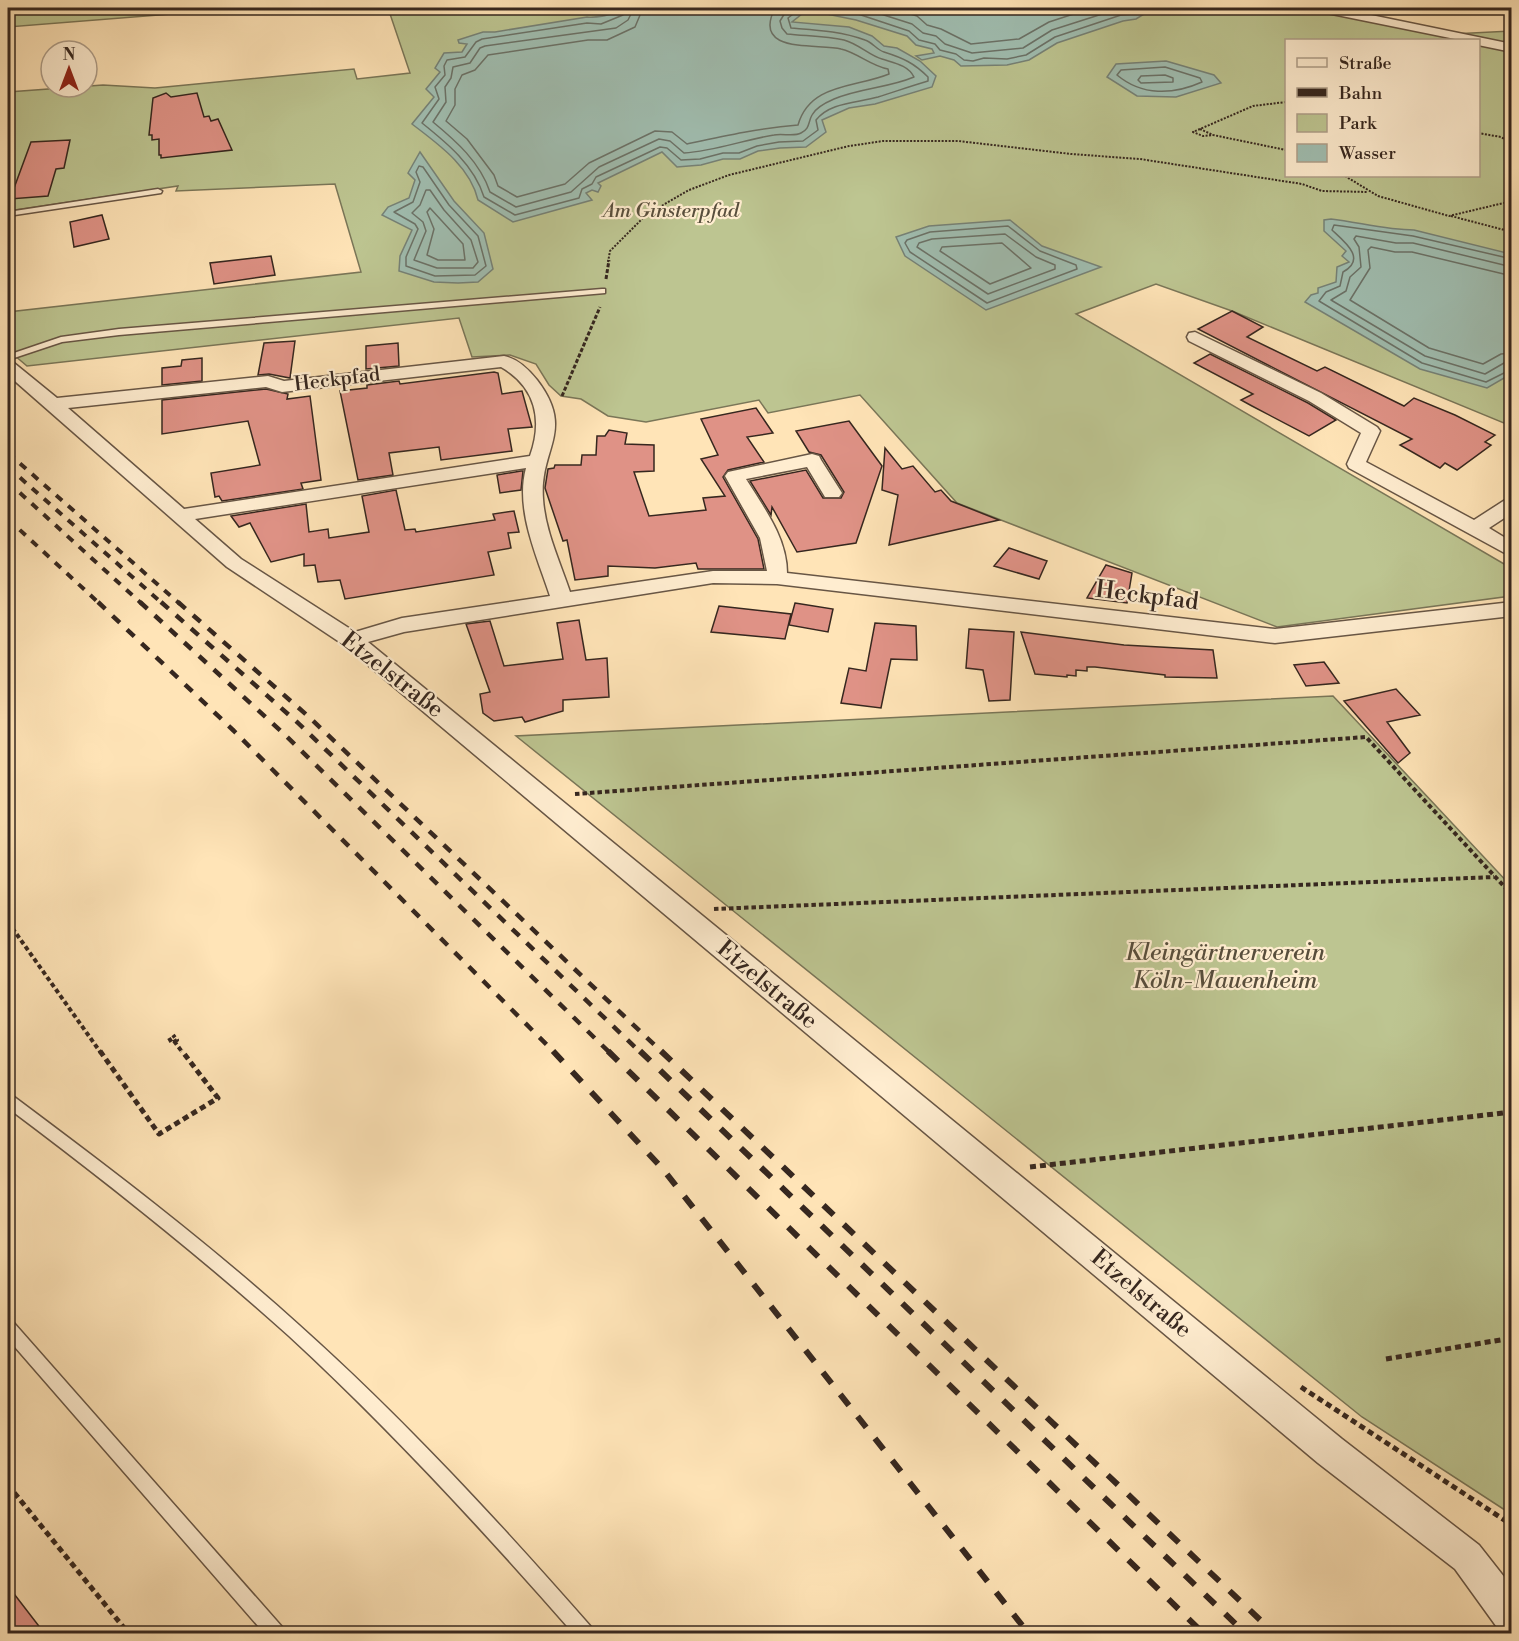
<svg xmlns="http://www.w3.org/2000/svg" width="1519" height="1641" font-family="'Libre Bodoni',serif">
<rect width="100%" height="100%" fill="#ffe4b7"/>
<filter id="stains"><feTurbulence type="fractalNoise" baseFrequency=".00333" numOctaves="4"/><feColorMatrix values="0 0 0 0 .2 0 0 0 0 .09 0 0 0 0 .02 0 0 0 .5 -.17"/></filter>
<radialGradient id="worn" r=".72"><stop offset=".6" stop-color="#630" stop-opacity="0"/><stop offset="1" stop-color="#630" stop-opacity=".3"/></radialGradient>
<path fill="#bdc591" stroke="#7a7658" stroke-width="1.5" d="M8,8H247L8,27Z
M388,8H1315L1468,40H1286V176H1478L1479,43L1511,50V426L1232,311L1156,284L1076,314L1511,568V596L1277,627L957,503L860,395L768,413L759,400L646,422L608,416L581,399L561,396L549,385L536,364L510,355L472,357L459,318L27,366L8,350V312L361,272L335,184L176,191L178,186L8,211V92L103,85L155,88L354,69L357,79L410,73Z
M1511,31V45L1452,34Z
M1333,696L1511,886V1514L1362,1417L516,736Z"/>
<path fill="#a0beb1" stroke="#768277" stroke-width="1.5" d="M636,8H1145L1146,13L1136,19L1123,21L1057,43L1029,60L1007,65L961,66L954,60L940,56L922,60L916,56L934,53L932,49L916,45L907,36L856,20L807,10L792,22L849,27L872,36L884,46L897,48L920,61L936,76L932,87L875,104L849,108L822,120L826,132L806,147L780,148L758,151L740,159H723L701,165L677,167L662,152L598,183L601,186L598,192L592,190L586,193L592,200L513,222L478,200C470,166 438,144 412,124L434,97L426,89L440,72L435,68L444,53L462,52L467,44L459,43L458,40L483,32H495L587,17C604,19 619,10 636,8Z
M1166,61L1214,75L1221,83L1176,97L1137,96L1107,77L1116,64Z
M420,152L454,201L484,233L493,269L478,282L458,283L434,282L399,271L400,256L412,230L382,215L388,207L409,198L415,180L408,173Z
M1331,219C1358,222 1386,230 1414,230L1511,254V374L1487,388L1420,369L1305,302L1311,295L1318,293V288L1336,282L1337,267L1349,262L1342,256L1346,251L1324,231V220Z
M1010,220L1042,246L1101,267L986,310L905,256L896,237L929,226Z"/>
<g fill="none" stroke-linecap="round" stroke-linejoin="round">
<path stroke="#6b7268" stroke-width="1.5" d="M626,8L623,15L601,24L587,23L482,39L476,42L465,57L447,60L444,66L445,75L435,87L439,99L422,123C447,143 474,165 484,197L515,215L579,198L582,189L592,184L596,177L660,147L667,148L681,160L700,159L723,153H739L757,146L779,142L803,141L818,130L816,120C830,102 857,103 878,97C894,92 911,86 928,81V77C914,63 903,58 884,52C877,50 872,42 865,40C841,31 816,30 791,28L788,18L801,8
M634,8L628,20L616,28L485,46L480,48L470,63L453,67L451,78L445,87L446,102L433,122C456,141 480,162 490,192L516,207L571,192L599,167L659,139L670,141L684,153C715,151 743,140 774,135C782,133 794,137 801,133C810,129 808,122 812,115C816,107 827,102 834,99C860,88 888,88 914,77C908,65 894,63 882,59C870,56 859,44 844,40C826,36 805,36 787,34L782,28L780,21L788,8
M643,8L635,27L607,40H588L488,55L475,70L462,75L455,89V105L446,121L467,139L494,175L498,186L517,197L565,184L589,163L655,131L672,132L687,144C724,136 760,128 798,125C810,83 855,88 889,74L888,69C871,66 858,53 841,49C818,43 751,55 775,8
M826,8L858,14L909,31L919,40L935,44L940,50L956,54L964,60L973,61L984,58L1007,59L1026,55L1055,37L1121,15L1134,14L1140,8
M862,8L912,24L923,33L936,36L945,44L972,53L1023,48L1052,30L1121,8
M891,8L917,16L927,25L941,29L971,44L1019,39L1049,22L1092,8
M1165,67L1200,78L1202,82C1173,95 1142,96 1117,75L1121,70Z
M1165,75L1173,78V82L1141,83L1138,80L1141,76Z
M419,166L423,167L449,205L478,236L486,266L475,275L435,276L406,266V257L418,229L415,224L394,212L413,202L420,182L416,172Z
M426,190H430L444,210L471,240L478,262L473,268H437L414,260L426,231L423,222L412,213L420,205Z
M430,208L463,244L465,260H438L427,255L434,229L427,212Z
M1008,226L1040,251L1076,265L1077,269L987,303L910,252L905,243L907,240L930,232Z
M1005,234L1036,257L1055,265V269L988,294L917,247L919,243L932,239Z
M1002,243L1031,268L990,284L940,251L942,247Z
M1512,259L1413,236L1334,225L1332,230C1345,242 1367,259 1343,272L1340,286L1326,292L1319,301L1422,363L1486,382L1512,369
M1512,267L1413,243H1396L1356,236L1354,239L1359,247L1361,267L1350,277L1346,291L1331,300L1425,356L1485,374L1504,363L1512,362
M1512,276L1412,252H1395L1371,247L1368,250L1370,268L1350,300L1429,348L1483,364L1501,354L1512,353"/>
</g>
<path fill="#df9286" stroke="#36271f" stroke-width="1.5" d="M166,93L171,97L197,93L204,117L209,116L211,121L218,119L232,150L161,158V155H159V139L152,140V135H149L153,98Z
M70,140L64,168L56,169L48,196L10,199L31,142Z
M102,215L109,239L74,247L70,222Z
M271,256L275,275L214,284L210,263Z
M1232,311L1263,327L1247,337L1317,371L1325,367L1404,406L1414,398L1455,415L1495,435L1485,442L1491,445L1457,470L1445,463L1440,468L1400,445L1412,439L1198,329Z
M295,341L290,378L269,374L258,375L264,343Z
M398,343L399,366L366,369V346Z
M1210,354L1308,403L1336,420L1309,436L1252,406L1241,400L1253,394L1194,363Z
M202,358V381L162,385V368L181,366L182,360Z
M494,372L498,373L502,394L522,391L532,427L508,429L512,451L441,460L439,447L389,453L393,475L358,480L340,391L367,388V385L399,381L400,384Z
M266,389L288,394L287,399L310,396L321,480L301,483L303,489L222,501L219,496L215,497L211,473L260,465L248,421L162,434V400Z
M756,408L773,433L747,437L764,462L728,470L723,477L758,539L764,569H698L696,563L655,568L608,566V576L575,580L567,540L563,541L545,488L548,469L554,468L555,465H581L582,455H596L597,436H605L609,430L627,433L625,444L654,445V471L634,472L649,516L706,510L703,498L725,496L701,459L718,455L701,419Z
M849,421L882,466L856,543L797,552L772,507L771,515L750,481L806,470L823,498H841L844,492L821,455L809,452L796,431Z
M885,448L902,469L913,466L935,492L941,490L951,501L999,520L889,545L898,495L882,490Z
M521,471H523L521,490L500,493L497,475Z
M396,490L405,530L415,529L416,532L495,520L493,514L514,511L519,532L508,533L511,548L488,552L494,575L345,599L340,580L318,582L315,565L304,566V554L271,562L250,523L239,527L231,516L306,504L309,532L328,529L329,538L369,532L362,496Z
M1009,548L1047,561L1039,579L994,566Z
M1106,565L1132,573L1127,603L1087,598Z
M795,603L833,609L828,632L789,625Z
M719,606L791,614L785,639L711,632Z
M579,620L586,660L607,658L609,697L563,700V711L525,722L522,717L494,721L483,713L480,694L490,692L466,624L490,621L504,666L563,659L557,623Z
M875,623L916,626L917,660L891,659L881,708L841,703L849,668L866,671Z
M969,629L1014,632L1010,700L989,701L983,670L966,668Z
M1021,632L1124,645L1213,650L1217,678L1165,677V675L1095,667H1087V671L1076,670V676L1067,675V677L1035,674Z
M1324,662L1339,683L1306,686L1294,665Z
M1396,689L1420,715L1387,722L1410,753L1398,763L1344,701Z
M8,1586L45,1634H8Z"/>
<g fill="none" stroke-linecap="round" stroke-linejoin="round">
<g stroke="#685645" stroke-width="3">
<path id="lane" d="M158,189L162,191L161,193L8,216V212Z
M602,289H605V293L119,335L62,342L8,360V355L61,337L119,329Z
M8,1094L13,1096C111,1169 208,1243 299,1325C404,1419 499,1522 592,1628L595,1634H574C483,1530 390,1429 289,1336C199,1255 104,1180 8,1108Z
M8,1321L14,1323L283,1628L286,1634H265L8,1339Z"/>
</g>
<g stroke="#685645" stroke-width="3">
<path id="street" d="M1316,8H1337L1512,44V52L1478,45V40H1460L1322,12Z
M1195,332L1321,393L1377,427L1380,431L1366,462L1474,520L1505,500L1512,498V513L1489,528L1512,542V557L1349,468L1347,464L1361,433L1309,401L1189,341L1187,337L1189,333Z
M504,356C518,359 528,369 537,380C576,431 539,448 543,499C545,531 560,562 570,592L713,571H767L760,538L725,476L728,472L812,454L819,456L821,460L842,493L839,497H825L807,467L746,479C764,508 787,538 787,573L1275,629L1512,602V616L1275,643L777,584L713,583L404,632L368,642L1342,1439L1479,1545L1512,1587V1634L1499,1630L1455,1569L1318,1463L344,645L227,567L8,375V362L14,363L57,398L268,376L284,381ZM501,367C536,387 543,420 530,456L184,509L68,408L266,387L282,392ZM526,468C515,510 537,556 550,596L402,618L355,632L241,559L195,519Z"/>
</g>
<path stroke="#36271f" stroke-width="2" stroke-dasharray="2 1.5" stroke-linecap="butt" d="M1286,102L1253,106L1200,129L1213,135L1286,150
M1200,129L1193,132L1203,136L1213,135
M1478,133L1501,137L1512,143
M1345,176L1378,196L1449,216L1512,201
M1451,216L1512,232
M608,262L610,251L646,215L689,190L729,175L849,146L883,141H958L1071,154L1140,159L1302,184L1322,191L1368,192"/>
<path stroke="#36271f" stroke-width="3" stroke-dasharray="4 2" stroke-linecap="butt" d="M606,279L609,260
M562,396L600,307"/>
<path stroke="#36271f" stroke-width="4" stroke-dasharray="4.5 3" stroke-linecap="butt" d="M575,794L1366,737L1512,895
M714,909L1494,877
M8,922L101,1053
M169,1038L172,1043L177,1040L173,1035
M174,1041L183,1053"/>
<path stroke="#36271f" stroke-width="5" stroke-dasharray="6 4" stroke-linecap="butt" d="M100,1051L159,1134L218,1098L182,1051
M1030,1167L1512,1112
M1386,1359L1512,1338
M1301,1387L1512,1525
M8,1485L129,1634"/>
<use href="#lane" fill="#ffedd0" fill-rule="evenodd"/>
<use href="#street" fill="#ffedd0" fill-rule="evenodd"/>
<path stroke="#36271f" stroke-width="4" stroke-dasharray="8 8" stroke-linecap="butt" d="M8,453L180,604
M8,467L163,604
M8,482L142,604
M8,519L100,604"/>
<path stroke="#36271f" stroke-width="4.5" stroke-dasharray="10 10" stroke-linecap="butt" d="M98,602L234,731L555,1053
M140,602L282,732L610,1053
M161,602L297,722L641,1053
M178,602L309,717L663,1053"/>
<path stroke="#36271f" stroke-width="6" stroke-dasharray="14 14" stroke-linecap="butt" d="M553,1051L662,1168L1029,1634
M608,1051L1204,1634
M640,1051L1246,1634
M661,1051L1275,1634"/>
</g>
<g text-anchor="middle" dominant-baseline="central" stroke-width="4.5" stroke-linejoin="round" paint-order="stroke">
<g font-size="20" font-style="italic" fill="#584e3c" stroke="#ffedd0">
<text x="671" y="211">Am Ginsterpfad</text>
</g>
<g font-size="20" fill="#36271f" stroke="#ffedd0">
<text transform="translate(337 380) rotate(-7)">Heckpfad</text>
</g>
<g font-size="24" fill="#36271f" stroke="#ffedd0">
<text transform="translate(1147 596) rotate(7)">Heckpfad</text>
<text transform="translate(392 675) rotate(38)">Etzelstraße</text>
<text transform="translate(767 985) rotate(40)">Etzelstraße</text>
<text transform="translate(1141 1294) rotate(40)">Etzelstraße</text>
</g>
<g font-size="24" font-style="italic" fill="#584e3c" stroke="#ffedd0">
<text x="1225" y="953">Kleingärtnerverein<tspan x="1225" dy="28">Köln-Mauenheim</tspan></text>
</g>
</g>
<rect width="1519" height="1641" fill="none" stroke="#ffe4b7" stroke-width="30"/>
<rect x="9" y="9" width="1501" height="1623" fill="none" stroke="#36271f" stroke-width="3"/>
<rect x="15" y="15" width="1489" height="1611" fill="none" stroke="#36271f" stroke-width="1.5"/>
<rect x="1285" y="39" width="195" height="138" fill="#ffedd0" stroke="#af9e89" stroke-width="1.5"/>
<rect x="1297" y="58" width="30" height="9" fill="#ffedd0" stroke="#af9e89" stroke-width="1.5"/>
<text x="1339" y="69" font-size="18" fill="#36271f">Straße</text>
<rect x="1297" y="88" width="30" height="9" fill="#36271f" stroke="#af9e89" stroke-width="1.5"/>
<text x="1339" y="99" font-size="18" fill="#36271f">Bahn</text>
<rect x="1297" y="114" width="30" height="18" fill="#bdc591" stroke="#af9e89" stroke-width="1.5"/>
<text x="1339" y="129" font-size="18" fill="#36271f">Park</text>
<rect x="1297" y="144" width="30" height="18" fill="#a0beb1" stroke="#af9e89" stroke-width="1.5"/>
<text x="1339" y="159" font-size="18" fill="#36271f">Wasser</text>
<g transform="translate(69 69)"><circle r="28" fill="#ffedd0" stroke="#af9e89" stroke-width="1.5"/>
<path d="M0-4.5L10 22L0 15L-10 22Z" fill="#8f2418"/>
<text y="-9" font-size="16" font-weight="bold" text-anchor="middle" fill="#36271f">N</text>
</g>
<rect width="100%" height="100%" filter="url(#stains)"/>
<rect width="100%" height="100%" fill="url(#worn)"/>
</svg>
